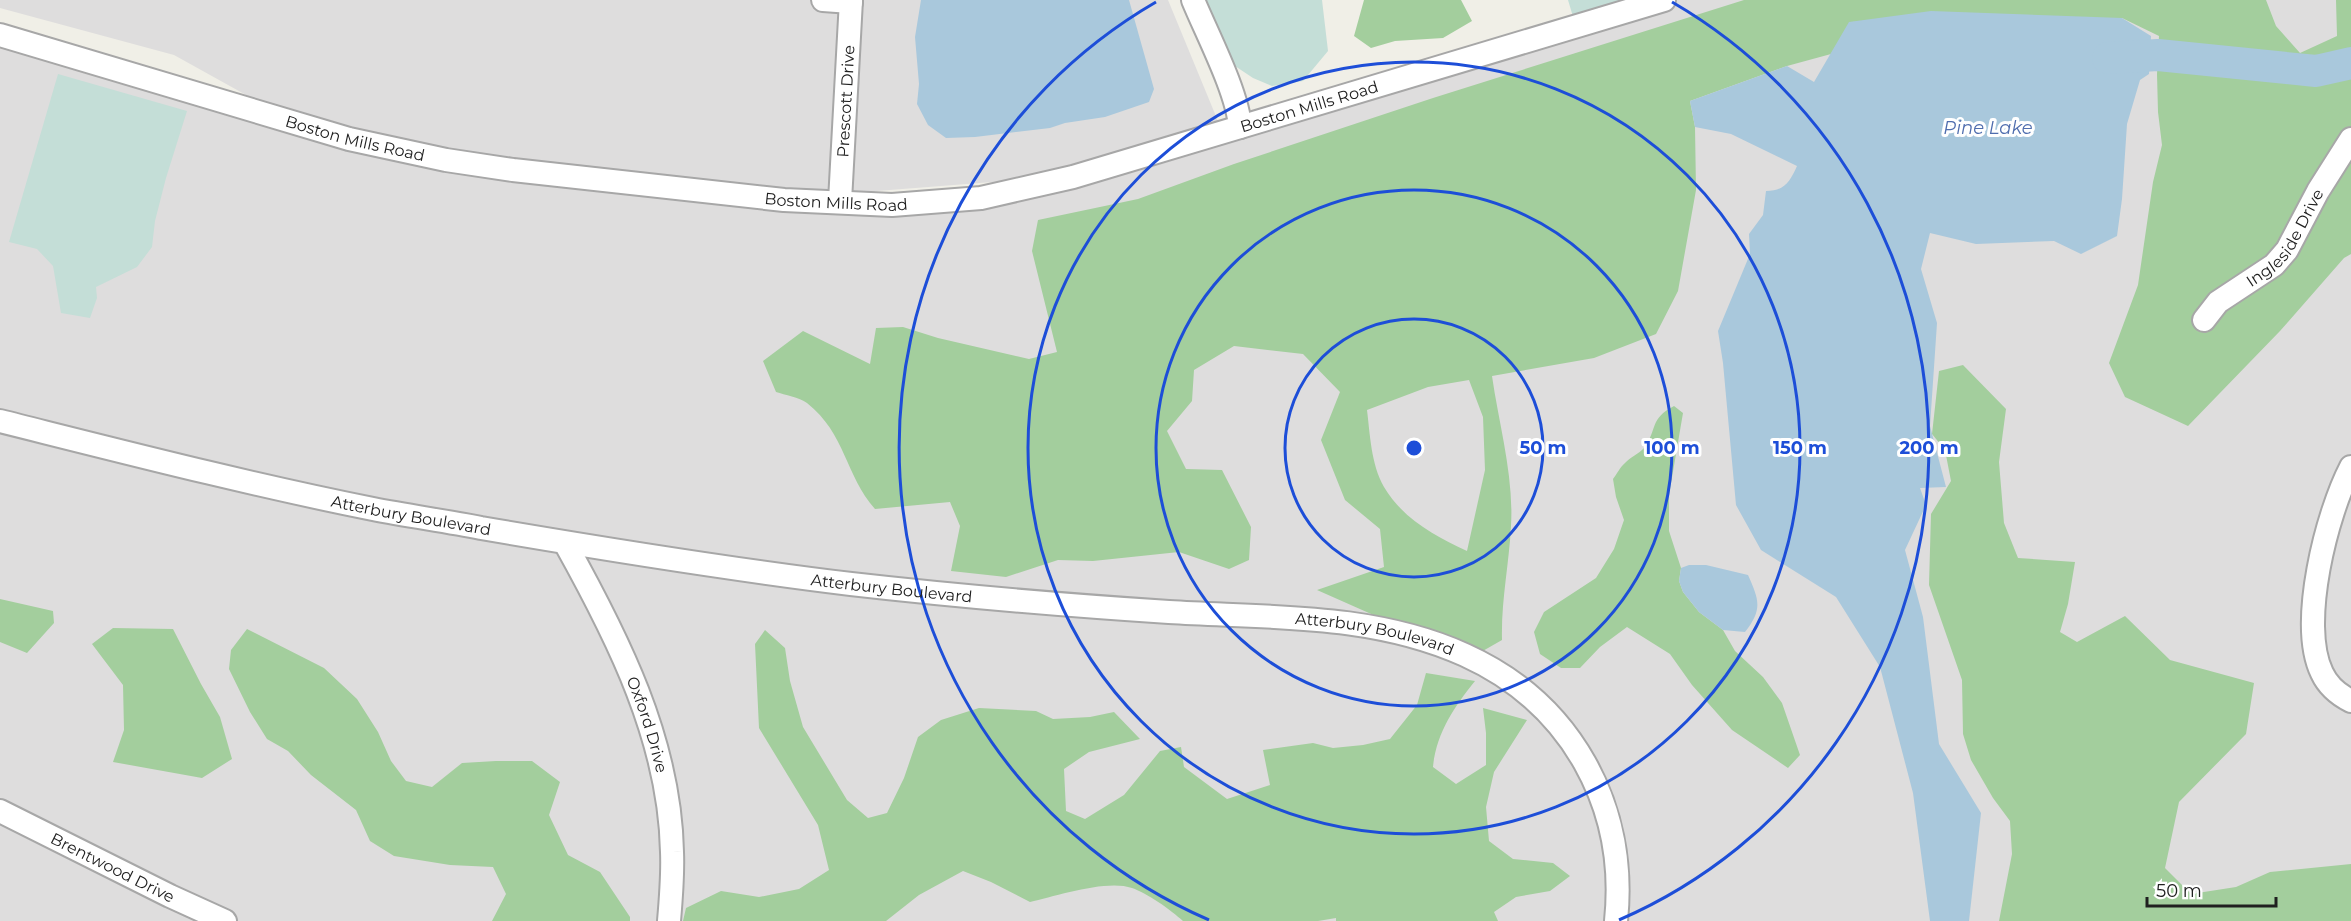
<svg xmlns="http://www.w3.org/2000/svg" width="2351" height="921" font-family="Montserrat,sans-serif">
<rect width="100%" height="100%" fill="#f0efe7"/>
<path fill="#dedddd" d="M0,0H1168L1220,126L1032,179L864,192H777L451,154L322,123L264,105L174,55L0,8Z
M1665,0H2351V921H0V35L349,139L698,191L981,198Z"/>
<path fill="#a3ce9d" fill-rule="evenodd" d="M1364,0H1461L1472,21L1443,38L1395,41L1371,48L1354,36Z
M1744,0H2266L2276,26L2300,53L2337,36L2336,0H2351V254L2344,258L2280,331L2188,426L2125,397L2109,363L2138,285L2153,182L2162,145L2158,112L2157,74L2159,36L2122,18L1850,22L1831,54L1787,66L1690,101L1695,127L1696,190L1678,291L1656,334L1594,358L1492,376C1499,425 1514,476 1511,526C1509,565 1501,601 1502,640L1481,652L1396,625L1317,590L1384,567L1380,529L1345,500L1321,440L1340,392L1303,354L1234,346L1194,370L1192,401L1167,431L1186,469L1222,470L1251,527L1249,560L1229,569L1179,552L1093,561L1058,560L1006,577L951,571L960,526L950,502L875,509C845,475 846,434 807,403C799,397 785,395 776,392L763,361L803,331L870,364L876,328L903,327L938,338L1029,359L1057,352L1032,251L1038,220L1138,199L1234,164L1433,98ZM1469,380L1483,417L1485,470L1467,551C1435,536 1403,519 1384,487C1371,464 1370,434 1367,410L1428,387Z
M1963,365L2006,409L1999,462L2004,523L2018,558L2075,562L2068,604L2060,632L2077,642L2125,616L2170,660L2254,683L2246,734L2179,802L2165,868L2191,894L2236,887L2270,872L2351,864V921H1999L2012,854L2010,821L1993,798L1971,760L1963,734L1962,680L1929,585L1931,514L1951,481L1945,450L1932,434L1939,371Z
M1674,406L1683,413L1669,495V531L1681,568L1679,581L1683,592L1699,612L1723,630L1735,651L1763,677L1782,703L1800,755L1788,768L1732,730L1692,685L1670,654L1627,627L1600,647L1580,668H1561L1540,654L1534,632L1544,612L1596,578L1614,549L1624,520L1616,497L1613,479C1617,474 1620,467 1625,463C1630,457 1639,454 1644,448C1658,429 1649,419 1674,406Z
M0,599L53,611L54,623L27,653L0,642Z
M113,628L173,629L201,684L220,717L232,759L202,778L113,762L124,730L123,685L92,644Z
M247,629L324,668L357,699L378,732L391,761L406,781L432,787L462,763L496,761H532L560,782L549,815L568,855L600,872L630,917V921H492L506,894L493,867L450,865L394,856L370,841L356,810L311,775L288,751L267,739L250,712L229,669L231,650Z
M765,630L785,648L790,681L803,727L847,800L868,818L887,813L904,778L918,737L941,720L979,708L1036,711L1053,719L1090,717L1114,712L1140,739L1089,752L1064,769L1066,811L1085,819L1124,795L1160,751L1181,747L1184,767L1227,799L1270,785L1263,750L1313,743L1333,748L1363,745L1390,739L1417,705L1426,673L1475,681C1454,707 1436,734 1433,767L1456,784L1486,765V733L1483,708L1527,720L1494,772L1486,807L1489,841L1513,859L1553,863L1570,876L1550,891L1516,897L1494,912L1498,921H1336V918L1318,921H1183C1171,910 1147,893 1132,888C1107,879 1056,896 1030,902L991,882L963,871L919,895L886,921H683L686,908L721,891L759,897L799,889L829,870L818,825L759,728L755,644Z"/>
<path fill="#c4ded7" d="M1204,0H1322L1328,51L1303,81L1272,86L1253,78L1226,60Z
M1568,0H1638L1574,20Z
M58,74L187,111L166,178L155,221L152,247L137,267L96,287L97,298L90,318L61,313L53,266L37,249L9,242Z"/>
<path fill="#a9c8dc" d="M921,0H1129L1154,89L1149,102L1105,117L1065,123L1050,128L975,137L946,138L928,125L917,104L919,84L915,37Z
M1931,11L2122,18L2151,36L2149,74L2140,80L2127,124L2122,199L2117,236L2081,254L2054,241L1976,244L1930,233L1921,269L1937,323L1930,426L1946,487L1920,488L1926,505L1905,550L1923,617L1939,744L1981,813L1969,921H1930L1913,793L1880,667L1836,597L1761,550L1736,505L1723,363L1718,331L1750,254L1749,234L1763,215L1766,191C1784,191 1790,182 1797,166L1731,134L1695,127L1690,101L1787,66L1814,82L1849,22Z
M1689,565H1706L1748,575C1759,600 1763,609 1745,632L1723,630L1699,612L1683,592L1679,581L1681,568Z"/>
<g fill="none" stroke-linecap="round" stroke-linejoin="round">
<path stroke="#a9c8dc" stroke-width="32" d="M2108,58L2158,55L2316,71L2351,63"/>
<g stroke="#a7a7a7" stroke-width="26">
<g id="minor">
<path d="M823,0L851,2"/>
<path d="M1193,0C1207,34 1238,93 1240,127"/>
<path id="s1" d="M0,35L349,139L446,160L513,170L784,200L892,205L981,198L1073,177L1664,0"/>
<path id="s2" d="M840,201L851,0"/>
<path id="s3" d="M2204,320L2218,302L2274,265L2287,250L2318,191L2351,139"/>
<path id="s4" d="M0,421C124,452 248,484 373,509C409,516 445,521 481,528C604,549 727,569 851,584C956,596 1063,605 1169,612C1268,618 1373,613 1465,655C1571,703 1628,806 1616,921"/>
<path d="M2351,467C2327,513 2298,624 2322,673C2328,686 2339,695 2351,701"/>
<path id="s5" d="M565,543C618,638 670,741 672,852C673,875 671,898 669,921"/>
<path id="s6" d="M0,811L170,896L225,921"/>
</g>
</g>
<use href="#minor" stroke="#fff" stroke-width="22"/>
</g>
<g fill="none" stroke="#1d4ed8" stroke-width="3">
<circle cx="1414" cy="448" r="129"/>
<circle cx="1414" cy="448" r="258"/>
<circle cx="1414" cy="448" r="386"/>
<path d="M1209 920A515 515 0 0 1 1156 2M1672 2A515 515 0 0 1 1619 920"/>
</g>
<g text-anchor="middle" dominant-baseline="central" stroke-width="6" stroke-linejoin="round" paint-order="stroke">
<g font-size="16" fill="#202020" stroke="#fff">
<text stroke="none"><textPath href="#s2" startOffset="100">Prescott Drive</textPath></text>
<text stroke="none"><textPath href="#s1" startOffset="1342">Boston Mills Road</textPath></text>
<text stroke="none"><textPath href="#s1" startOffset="370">Boston Mills Road</textPath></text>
<text stroke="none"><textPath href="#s1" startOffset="856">Boston Mills Road</textPath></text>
<text stroke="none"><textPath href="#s3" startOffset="118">Ingleside Drive</textPath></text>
<text stroke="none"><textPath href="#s4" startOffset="422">Atterbury Boulevard</textPath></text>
<text stroke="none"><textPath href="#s4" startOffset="908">Atterbury Boulevard</textPath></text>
<text stroke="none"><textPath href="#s4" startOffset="1394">Atterbury Boulevard</textPath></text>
<text stroke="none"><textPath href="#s5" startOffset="200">Oxford Drive</textPath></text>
<text stroke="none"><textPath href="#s6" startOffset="126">Brentwood Drive</textPath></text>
</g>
<g font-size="18" font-style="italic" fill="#4f6dae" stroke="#fff">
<text x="1988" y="128">Pine Lake</text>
</g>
</g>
<circle cx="1414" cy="448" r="9" fill="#1d4ed8" stroke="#fff" stroke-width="3"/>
<g font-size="18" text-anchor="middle" font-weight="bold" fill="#1d4ed8" stroke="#fff" stroke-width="6" stroke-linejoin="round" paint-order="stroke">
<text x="1543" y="454">50 m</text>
<text x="1672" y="454">100 m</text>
<text x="1800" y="454">150 m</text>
<text x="1929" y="454">200 m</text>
</g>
<path d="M2147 897v9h129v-9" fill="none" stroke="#202020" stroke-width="3"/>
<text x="2156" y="897" font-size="18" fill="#202020" stroke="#ffffff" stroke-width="4.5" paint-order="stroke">50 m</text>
</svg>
